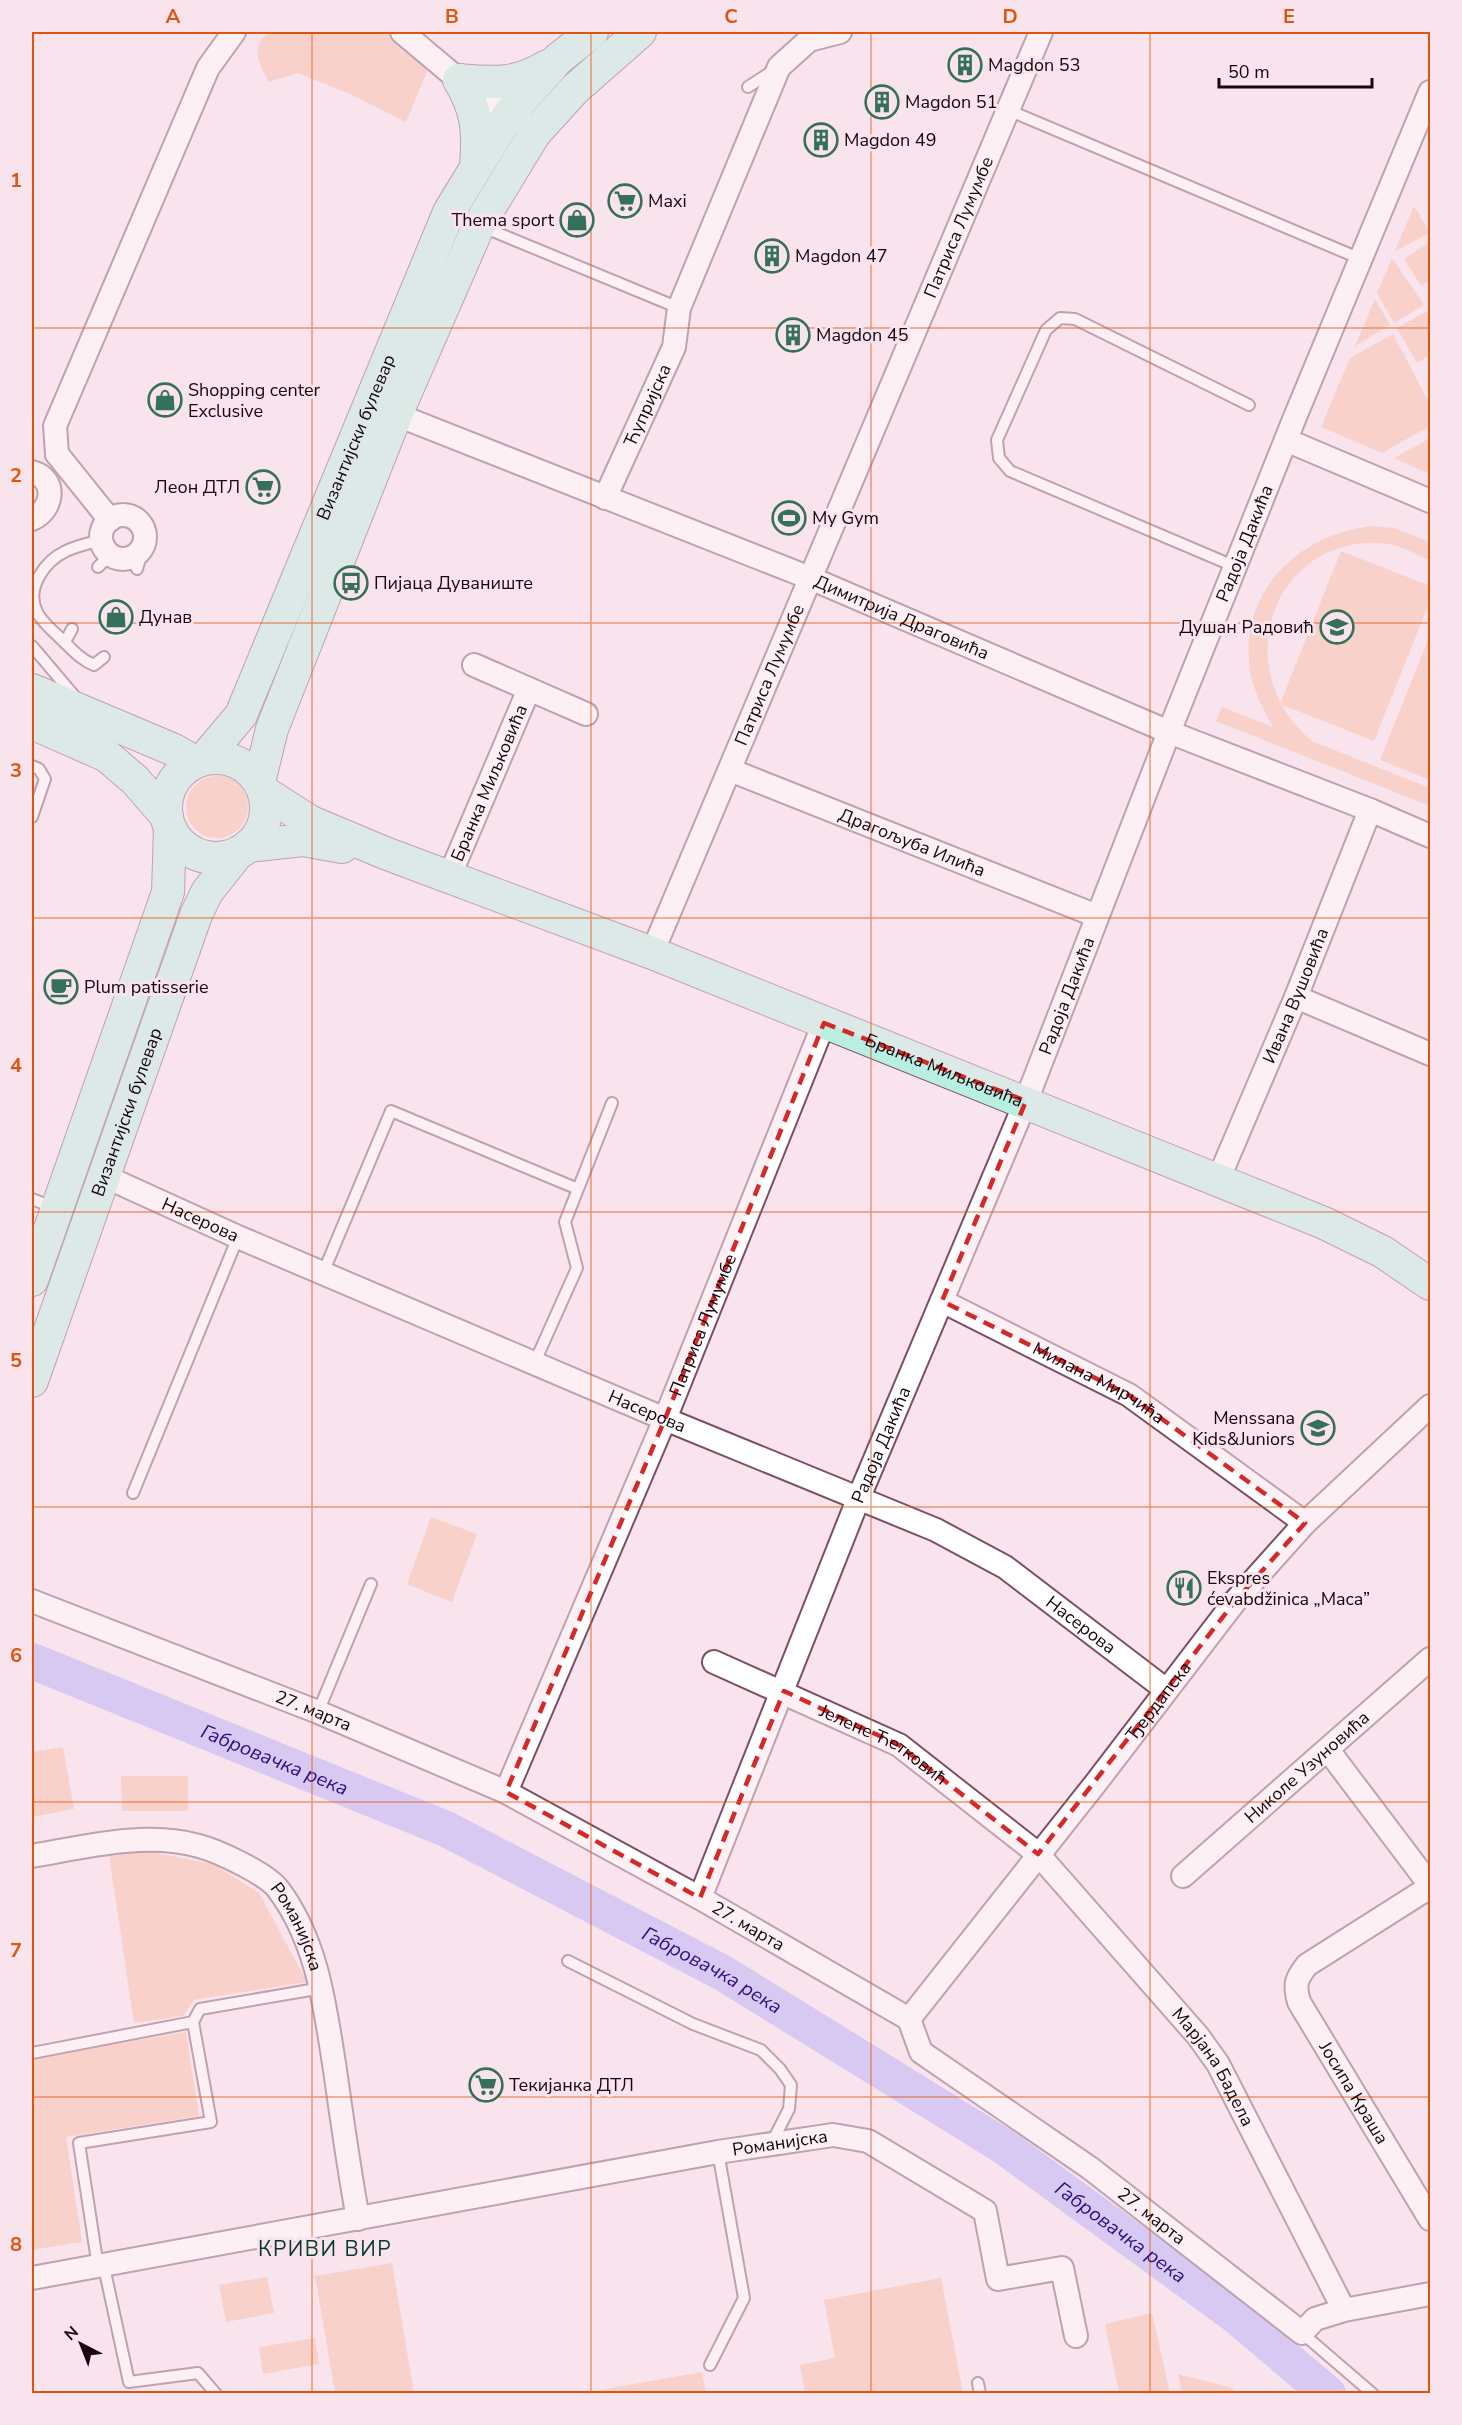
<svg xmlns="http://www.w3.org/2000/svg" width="1462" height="2425" font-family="'Nunito Sans',sans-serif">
<rect width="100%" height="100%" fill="#f9e3ed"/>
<path fill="#f5bca0" d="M271,32H385L431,62L406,122L350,94L298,73L269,82C258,64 249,44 271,32Z
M1414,206L1430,233L1395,251Z
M1430,242V280L1421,286L1404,259Z
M1392,258L1424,305L1394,323L1377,293Z
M1375,299L1390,325L1355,346Z
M1427,311L1430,318V355L1417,363L1397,328Z
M1393,334L1430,404V426L1382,453L1321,427L1350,358Z
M1430,438V474L1394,458Z
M1371,526L1394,528L1430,542V560C1417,555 1402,546 1388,544C1276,530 1224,668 1312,741L1430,788V806L1216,721L1222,707L1273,727C1263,709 1254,692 1250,671C1238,593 1297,535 1371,526Z
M1341,551L1430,586V601L1374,741L1280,704Z
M1430,635V780L1380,760Z
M186 807a31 31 0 1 1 62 0a31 31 0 1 1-62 0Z
M431,1517L477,1534L452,1602L407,1584Z
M63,1747L74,1809L32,1817V1752Z
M121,1776H188V1811H122Z
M141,1850L213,1864L259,1893L307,1982L194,2000L183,2016L134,2023L109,1855Z
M186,2032L199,2116L66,2137L82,2242L32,2250V2058Z
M392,2263L414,2393H335L315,2276Z
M267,2277L274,2313L226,2322L219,2285Z
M941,2278L963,2393H805L800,2365L835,2358L824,2300Z
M1152,2313L1170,2393H1119L1105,2324Z
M315,2338L319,2364L263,2374L259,2347Z
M702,2372L706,2393H583Z
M1178,2374L1233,2388L1232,2393H1182Z"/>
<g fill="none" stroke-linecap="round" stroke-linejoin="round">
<path stroke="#aea8f5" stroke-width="36" id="s1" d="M32,1661L446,1829L723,1973L1003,2146L1236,2316L1328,2394"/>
<g stroke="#7c4f67" stroke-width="14">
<path id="lane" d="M748,87L774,70
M1008,110L1361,259
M483,227L679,308
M101,540C90,543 76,546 66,551C45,561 25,588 37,612C41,621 51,629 58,636C70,647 79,659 94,665L104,657
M98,567L110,555
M1236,567L1010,471L999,458L997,440L1046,330L1060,318L1075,319L1249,405
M137,569L144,545
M65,642L72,629
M32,646L76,698
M32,766L39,769L45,779L32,817
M578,1189L612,1103
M32,1199L55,1208
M323,1273L391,1111L578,1189L565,1222L577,1268L534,1364
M133,1493L238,1237
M318,1712L371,1584
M568,1961L693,2024L761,2050L780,2069L791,2085L789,2109L771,2144
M32,2053L193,2022L200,2009L322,1988
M98,2267L79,2143L211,2122L193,2022
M104,2267L129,2382L198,2373L216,2394
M1302,2333L1373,2394
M710,2365L744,2298L718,2152
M978,2383L980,2394"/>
</g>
<g stroke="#7c4f67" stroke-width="26">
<g id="street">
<path d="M402,32L459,80L522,123"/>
<path id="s2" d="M382,409L810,578L1169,732L1370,810L1430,836"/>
<path d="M1286,440L1430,501"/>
<path d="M57,454L55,426L208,68L234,32"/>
<path d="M57,454L110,520"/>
<path d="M32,472C58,479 53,510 32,519"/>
<path id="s3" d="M605,498L674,347L679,308L779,67L809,40L840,32"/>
<circle cx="123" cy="537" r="22"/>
<path d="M474,665L586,714"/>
<path id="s4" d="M730,770L1097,916"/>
<path id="s5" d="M450,875L529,689"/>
<path id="s6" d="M652,953L1041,32"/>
<path d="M1296,997L1430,1054"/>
<path id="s7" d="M104,1176L238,1237L665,1419L936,1530L1005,1567L1165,1689"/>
<path id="s8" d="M1218,1180L1296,997L1370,810"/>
<path id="s9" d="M942,1301L1129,1395L1305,1523"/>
<path id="s10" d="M32,1601L318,1712L506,1792L700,1898L909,2019L921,2052L1090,2168L1302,2333L1315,2319L1344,2310L1430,2294"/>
<path id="s11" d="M714,1662L899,1745L1038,1854L1198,2036L1218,2064L1344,2310"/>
<path d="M1328,1750L1430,1885"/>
<path id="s12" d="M506,1792L665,1419L824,1023"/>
<path id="s13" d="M32,1856C84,1847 146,1831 199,1846C218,1851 267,1874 278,1889C318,1942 325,2007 335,2070C342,2120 349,2169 358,2219"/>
<path id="s14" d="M1183,1876L1430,1659"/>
<path id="s15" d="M1430,1887L1307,1965C1296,1979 1294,1984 1299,2002L1430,2219"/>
<path id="s16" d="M700,1898L859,1497L1026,1101L1169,732L1295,417L1430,92"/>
<path id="s17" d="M909,2019L1095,1784L1236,1600L1305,1523L1430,1406"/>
<path id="s18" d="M32,2278L718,2152L833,2135L868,2141L985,2211L998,2279L1062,2268L1076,2336"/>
</g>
</g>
<g stroke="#7c4f67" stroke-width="34">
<g id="secondary">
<path d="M459,80C496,83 515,85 547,66"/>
<path d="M459,80C477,110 479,130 476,165"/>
<path d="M32,690L174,750L195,762"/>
<path d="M32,723L107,756L135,780L167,817"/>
<circle cx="216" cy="808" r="50"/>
<path id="s19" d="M204,759L241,715L449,212L509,114L558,59L592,32"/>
<path d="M259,782L272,729L396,415L479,225L535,133L574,90L640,32"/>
<path id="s20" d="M264,792L311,822L385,853L652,953L1324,1223L1383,1252L1430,1284"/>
<path d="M248,846L303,840L342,847"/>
<path d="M32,1280L168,892L170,828"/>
<path id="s21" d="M32,1381L196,915L207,892L238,853"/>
</g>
</g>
<use href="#lane" stroke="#fff" stroke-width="10"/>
<use href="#street" stroke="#fff" stroke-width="22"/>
<use href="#secondary" stroke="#b8efe0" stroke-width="32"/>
</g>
<path d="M0 0H1462V2425H0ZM824,1023L1026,1101L942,1301L1129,1395L1305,1523L1236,1600L1038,1854L899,1745L784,1691L700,1898L506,1792L665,1419Z" fill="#f9e3ed" fill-opacity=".55" fill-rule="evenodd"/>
<path fill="none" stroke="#d62828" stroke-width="4.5" stroke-dasharray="12 8" stroke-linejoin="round" d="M824,1023L1026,1101L942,1301L1129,1395L1305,1523L1236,1600L1038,1854L899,1745L784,1691L700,1898L506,1792L665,1419Z"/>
<path fill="none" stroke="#de550c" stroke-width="1.5" stroke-opacity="0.55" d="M312,32V2394M591,32V2394M871,32V2394M1150,32V2394M32,328H1430M32,623H1430M32,918H1430M32,1212H1430M32,1507H1430M32,1802H1430M32,2097H1430"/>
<defs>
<g id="building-ring" transform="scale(1.725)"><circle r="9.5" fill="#f9e3ed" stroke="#35705b" stroke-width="1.5"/><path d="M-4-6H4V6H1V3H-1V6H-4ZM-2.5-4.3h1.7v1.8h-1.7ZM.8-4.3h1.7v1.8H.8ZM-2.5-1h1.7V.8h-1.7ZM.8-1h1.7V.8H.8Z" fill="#35705b"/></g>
<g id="supermarket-ring" transform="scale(1.725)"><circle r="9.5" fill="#f9e3ed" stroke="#35705b" stroke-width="1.5"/><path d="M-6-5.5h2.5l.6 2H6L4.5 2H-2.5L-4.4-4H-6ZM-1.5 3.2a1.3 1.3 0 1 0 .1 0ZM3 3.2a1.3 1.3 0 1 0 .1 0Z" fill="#35705b"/></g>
<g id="shop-ring" transform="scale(1.725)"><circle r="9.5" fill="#f9e3ed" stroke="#35705b" stroke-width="1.5"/><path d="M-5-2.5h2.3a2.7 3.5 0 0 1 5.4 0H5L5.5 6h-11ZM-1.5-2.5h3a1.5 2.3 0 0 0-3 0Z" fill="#35705b"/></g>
<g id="stadium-ring" transform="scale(1.725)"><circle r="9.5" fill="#f9e3ed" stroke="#35705b" stroke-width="1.5"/><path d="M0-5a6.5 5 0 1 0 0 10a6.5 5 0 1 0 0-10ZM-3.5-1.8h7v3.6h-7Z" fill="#35705b"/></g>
<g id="bus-ring" transform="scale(1.725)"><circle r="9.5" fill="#f9e3ed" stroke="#35705b" stroke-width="1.5"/><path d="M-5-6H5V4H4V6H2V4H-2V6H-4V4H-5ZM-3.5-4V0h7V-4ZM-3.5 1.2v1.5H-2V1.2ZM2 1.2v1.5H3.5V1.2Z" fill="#35705b"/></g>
<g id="school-ring" transform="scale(1.725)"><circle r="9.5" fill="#f9e3ed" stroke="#35705b" stroke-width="1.5"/><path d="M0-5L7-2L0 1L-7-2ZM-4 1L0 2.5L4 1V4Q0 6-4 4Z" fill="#35705b"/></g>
<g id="cafe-ring" transform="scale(1.725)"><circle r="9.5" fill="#f9e3ed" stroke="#35705b" stroke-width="1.5"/><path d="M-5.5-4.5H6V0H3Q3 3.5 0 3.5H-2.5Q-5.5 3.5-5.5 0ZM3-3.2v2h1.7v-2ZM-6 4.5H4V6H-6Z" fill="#35705b"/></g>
<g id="restaurant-ring" transform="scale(1.725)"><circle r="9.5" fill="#f9e3ed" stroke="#35705b" stroke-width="1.5"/><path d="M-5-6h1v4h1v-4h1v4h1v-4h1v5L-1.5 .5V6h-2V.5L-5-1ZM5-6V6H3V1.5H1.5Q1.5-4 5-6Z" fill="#35705b"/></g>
</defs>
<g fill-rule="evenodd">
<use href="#building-ring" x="965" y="65"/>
<use href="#building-ring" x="882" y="102"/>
<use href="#building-ring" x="821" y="140"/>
<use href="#supermarket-ring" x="625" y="201"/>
<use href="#shop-ring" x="577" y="220"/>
<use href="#building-ring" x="772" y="256"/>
<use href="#building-ring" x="793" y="335"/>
<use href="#shop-ring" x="165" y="400"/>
<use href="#supermarket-ring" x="263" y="487"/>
<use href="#stadium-ring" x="789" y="518"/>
<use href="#bus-ring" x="351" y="583"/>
<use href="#shop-ring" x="116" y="617"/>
<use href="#school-ring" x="1337" y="627"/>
<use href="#cafe-ring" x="61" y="987"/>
<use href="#school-ring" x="1318" y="1428"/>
<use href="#restaurant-ring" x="1184" y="1588"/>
<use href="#supermarket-ring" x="486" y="2085"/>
</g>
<g text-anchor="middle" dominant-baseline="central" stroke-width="6" stroke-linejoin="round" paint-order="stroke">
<g font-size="18" fill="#17060f" stroke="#f9e3ed" text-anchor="start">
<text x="988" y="65">Magdon 53</text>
<text x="905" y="102">Magdon 51</text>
<text x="844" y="140">Magdon 49</text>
<text x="648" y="201">Maxi</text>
<text x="554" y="220" text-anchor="end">Thema sport</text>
<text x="795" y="256">Magdon 47</text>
<text x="816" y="335">Magdon 45</text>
<text x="188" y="390">Shopping center<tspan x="188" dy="21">Exclusive</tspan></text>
<text x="240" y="487" text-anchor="end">Леон ДТЛ</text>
<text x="812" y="518">My Gym</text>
<text x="374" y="583">Пијаца Дуваниште</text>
<text x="139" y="617">Дунав</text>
<text x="1314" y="627" text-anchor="end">Душан Радовић</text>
<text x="84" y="987">Plum patisserie</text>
<text x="1295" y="1418" text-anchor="end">Menssana<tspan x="1295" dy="21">Kids&amp;Juniors</tspan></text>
<text x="1207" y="1578">Ekspres<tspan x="1207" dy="21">ćevabdžinica „Maca”</tspan></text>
<text x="509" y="2085">Текијанка ДТЛ</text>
</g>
<g font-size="18" fill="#17060f" stroke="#f9e3ed">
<text stroke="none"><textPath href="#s6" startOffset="788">Патриса Лумумбе</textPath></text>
<text stroke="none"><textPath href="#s3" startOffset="102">Ћупријска</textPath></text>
<text stroke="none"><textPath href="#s19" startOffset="358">Византијски булевар</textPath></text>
<text stroke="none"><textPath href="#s16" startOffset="1460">Радоја Дакића</textPath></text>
<text stroke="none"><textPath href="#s2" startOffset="560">Димитрија Драговића</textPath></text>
<text stroke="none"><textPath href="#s6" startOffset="302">Патриса Лумумбе</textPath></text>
<text stroke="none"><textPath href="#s5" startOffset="100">Бранка Миљковића</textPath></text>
<text stroke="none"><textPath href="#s4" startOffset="196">Драгољуба Илића</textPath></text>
<text stroke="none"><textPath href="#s16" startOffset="974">Радоја Дакића</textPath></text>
<text stroke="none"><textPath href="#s8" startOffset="200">Ивана Вушовића</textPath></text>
<text stroke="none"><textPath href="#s20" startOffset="736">Бранка Миљковића</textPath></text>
<text stroke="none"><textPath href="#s21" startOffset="285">Византијски булевар</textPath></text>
<text stroke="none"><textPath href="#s7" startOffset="106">Насерова</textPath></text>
<text stroke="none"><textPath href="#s12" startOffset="507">Патриса Лумумбе</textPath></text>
<text stroke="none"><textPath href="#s9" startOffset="177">Милана Мирчића</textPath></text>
<text stroke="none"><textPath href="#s7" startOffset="592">Насерова</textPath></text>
<text stroke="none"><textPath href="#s16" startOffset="488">Радоја Дакића</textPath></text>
<text stroke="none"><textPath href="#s7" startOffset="1078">Насерова</textPath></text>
<text stroke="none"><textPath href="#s17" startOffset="404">Ђердапска</textPath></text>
<text stroke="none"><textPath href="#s10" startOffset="302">27. марта</textPath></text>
<text stroke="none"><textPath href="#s11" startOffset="189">Јелене Ћетковић</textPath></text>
<text stroke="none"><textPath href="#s14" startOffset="165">Николе Узуновића</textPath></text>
<text stroke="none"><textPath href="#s10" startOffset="788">27. марта</textPath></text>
<text stroke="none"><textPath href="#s13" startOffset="302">Романијска</textPath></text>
<text stroke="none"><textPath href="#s11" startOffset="656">Марјана Бадела</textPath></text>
<text stroke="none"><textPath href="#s15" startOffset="292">Јосипа Краша</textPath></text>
<text stroke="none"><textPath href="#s18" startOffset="760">Романијска</textPath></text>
<text stroke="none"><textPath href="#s10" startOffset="1292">27. марта</textPath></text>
</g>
<g font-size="20" font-style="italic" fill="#340e7f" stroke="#f9e3ed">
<text stroke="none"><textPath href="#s1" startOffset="262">Габровачка река</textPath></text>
<text stroke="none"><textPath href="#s1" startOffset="748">Габровачка река</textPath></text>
<text stroke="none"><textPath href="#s1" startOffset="1234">Габровачка река</textPath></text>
</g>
<g font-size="21" letter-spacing="1.5" fill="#053a2a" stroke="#f9e3ed">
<text x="325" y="2249">КРИВИ ВИР</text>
</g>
</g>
<rect width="1462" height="2425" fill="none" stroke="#f9e3ed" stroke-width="66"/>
<g transform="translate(81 2344) rotate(318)" stroke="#f9e3ed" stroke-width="4.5" paint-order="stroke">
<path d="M0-4.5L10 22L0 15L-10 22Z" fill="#17060f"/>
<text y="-9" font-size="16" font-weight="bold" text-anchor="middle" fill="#17060f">N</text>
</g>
<path d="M1219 78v9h153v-9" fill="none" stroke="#17060f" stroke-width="3"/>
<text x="1228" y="78" font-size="18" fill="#17060f" stroke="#f9e3ed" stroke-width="4.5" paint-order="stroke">50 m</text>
<rect x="33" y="33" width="1396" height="2359" fill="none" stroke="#de550c" stroke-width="2"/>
<g font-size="20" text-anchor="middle" font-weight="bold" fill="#de550c">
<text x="173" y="23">A</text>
<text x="452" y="23">B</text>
<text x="731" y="23">C</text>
<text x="1010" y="23">D</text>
<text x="1289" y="23">E</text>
<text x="16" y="187">1</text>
<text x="16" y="482">2</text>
<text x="16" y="777">3</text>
<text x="16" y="1072">4</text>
<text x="16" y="1367">5</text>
<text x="16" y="1662">6</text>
<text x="16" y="1957">7</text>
<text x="16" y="2251">8</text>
</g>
</svg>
